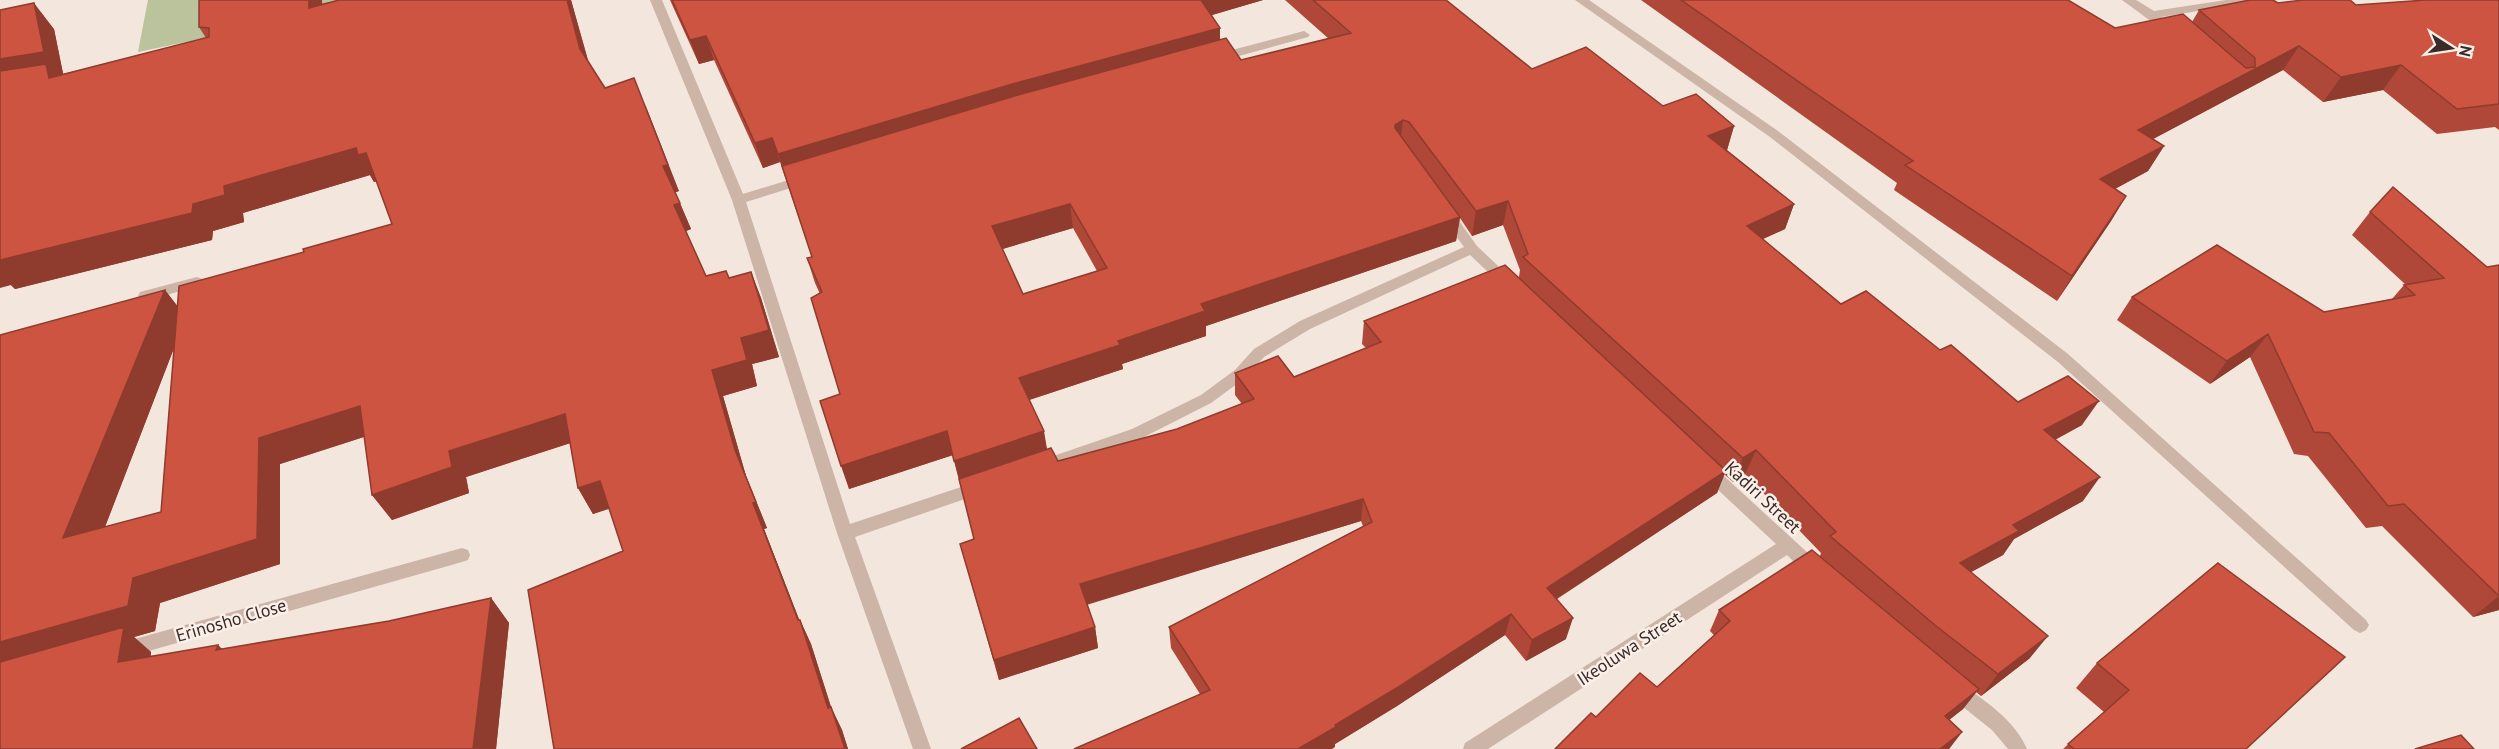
<svg xmlns="http://www.w3.org/2000/svg" width="2499" height="749" font-family="'PT Sans',sans-serif">
<rect width="100%" height="100%" fill="#f3e6dc"/>
<path fill="#bac39b" d="M148,0H388L138,52Z"/>
<g fill="none" stroke-linecap="round" stroke-linejoin="round">
<path fill="#ccb4a7" fill-rule="evenodd" d="M650,0H662L743,194L805,175L812,179L810,182L746,202L850,524L982,480L988,481L990,486L988,491L855,537L931,749H913L837,533L732,200Z
M1575,0H1589L1778,131L2068,354L2366,620L2369,625L2366,630L2360,633L2354,630L2058,362L1770,137Z
M2122,0H2136L2154,11L2226,0H2254L2248,3L2161,17L2177,32L2171,36Z
M1304,31L1310,35L1308,37L1217,62L1211,58L1213,55Z
M1447,210L1452,211L1477,246L1513,280L1515,283L1513,286H1503L1470,255L1310,329L1264,357L1245,378L1211,403L1144,437L1039,473L1033,471L1031,467L1033,463L1132,429L1201,395L1235,370L1254,349L1300,321L1464,247L1440,214Z
M197,277L202,279L204,282L202,285L145,301L138,296L140,292Z
M1707,464L1713,466L1821,565L1823,570L1821,575C1807,580 1796,563 1787,555L1488,749H1463L1465,743L1776,544L1701,474L1699,470L1701,466Z
M462,548L468,550L470,555L468,560L462,562L124,658L118,655L115,650L118,645L124,642Z
M1954,681L1960,683C1986,702 2014,719 2027,749H2008L1992,730L1948,695L1945,689L1948,683Z"/>
</g>
<path fill="#af4838" fill-rule="evenodd" d="M199,0H322V4L339,0H571L588,60L605,88L679,191L675,192L691,229L686,231L706,276L729,278L751,272L761,298L779,357L752,364L757,386L723,396L746,476L767,528L764,529L799,620H800L811,644L831,707L842,730L848,749H554L623,551L609,508L593,514L578,488L570,443L466,477L469,493L392,520L372,495L364,437L280,464V564L160,603L155,631L134,637L151,652V656L222,649L389,621L491,598L509,623L496,749H0L165,290L177,306L304,252L392,224L376,181L374,182L370,175L243,213L244,222L213,231L212,240L15,289L11,285L54,29L63,74L206,38L199,27ZM174,348L161,512L105,527Z
M670,0H1263L1211,15L1220,40L1241,60L1329,39L1285,0H1446L1532,69L1734,126L1727,150L1794,204L1785,229L1763,239L1841,304L1940,350L2018,402L2082,425L2055,440L2083,501L2014,539L2003,555L1971,572L2030,658L1981,696L1976,692L1963,709L1949,720L1962,732L1949,749H1555L1596,717L1657,687L1715,636L1710,631L1719,610L1820,556L1821,553L1745,474L1733,482L1724,474L1717,493L1557,599L1566,639L1526,661L1505,635L1397,706L1335,744V747L1200,694L1171,648L1169,627L1363,526L1361,521L1087,604L1095,627L1098,648L999,680L960,544L974,539L953,455L849,489L840,394L820,294L815,283L807,258L812,257L780,162L763,168L714,60L699,64ZM1460,218L1472,236L1503,225L1520,270L1519,277L1364,321L1362,344L1366,348L1294,377L1235,373V395L1242,404L1177,429L1058,461L1047,449L1029,400L1123,369L1122,364L1206,336V326L1456,241ZM1073,228L1097,271L1023,294L1002,249Z
M1641,0H2068L2115,28L2192,22L2199,10L2278,3L2356,5L2499,0V130L2495,127L2437,134L2383,90L2323,102L2283,70L2153,139L2164,146L2148,171L2115,189L2126,196L2111,221L2057,301L1894,190L1897,183Z
M2370,212L2487,267L2499,265V610L2473,617L2382,526L2366,528L2308,456L2294,454L2250,357L2210,384L2117,320L2132,297L2324,312L2392,299L2404,285H2406L2352,235Z
M2097,663L2246,749H2063L2104,712L2076,688Z"/>
<path fill="#8f3b2e" d="M309,0H322L324,34L309,8Z
M567,0H571L592,75L580,49Z
M1198,0H1263L1199,19Z
M34,3L54,29L64,78L0,89V59Z
M1220,28V52L786,179L778,154L1009,85Z
M706,36L714,60L699,64L690,40Z
M2299,46L2283,70L2123,155L2138,130Z
M2401,65L2383,90L2323,102L2341,77Z
M645,104L679,191L674,193L663,166Z
M1403,120L1400,145L1392,152L1395,125Z
M1734,126L1727,150L1708,136Z
M772,138L780,162L763,168L755,143Z
M2164,146L2148,171L2085,205L2100,179Z
M356,148L366,153L382,180L374,182L370,175L243,213L244,222L213,231L212,240L15,289L11,285L0,288V260L193,204L224,186Z
M2126,196L2111,221L2057,301L2072,276Z
M1508,201L1503,225L1472,236L1476,211Z
M680,203L691,229L684,232L674,205Z
M1070,204L1073,228L996,251L992,226Z
M1794,204L1785,229L1738,250L1747,226Z
M1460,217L1456,241L1206,326V336L1122,364L1123,369L1023,402L1019,378L1201,304Z
M751,272L761,298L779,357L752,364L757,386L723,396L746,476L767,528L764,529L806,637L800,620L811,644L831,707L842,730L848,749H845L828,708L798,620L753,503L735,450L712,370L741,338Z
M165,290L186,317L91,563L63,538Z
M2268,334L2250,357L2210,384L2227,361Z
M2099,401L2082,425L2028,454L2044,430Z
M360,406L379,432L280,464V564L160,603L155,631L134,637L151,652L146,686L0,675V642L133,578L259,438Z
M565,414L580,440L466,477L469,493L392,520L372,495L449,451Z
M947,431L953,455L849,489L841,466Z
M1044,431L1048,455L960,484L954,461Z
M1756,450L1745,474L1733,482L1743,458Z
M1726,471L1717,493L1541,609L1547,588Z
M2100,477L2083,501L2014,539L2003,555L1945,586L1960,563L2013,525Z
M600,481L615,507L593,514L578,488Z
M1363,499L1361,521L1083,606L1080,584Z
M2499,596V610L2473,617Z
M491,598L509,623L496,749H473Z
M1511,614L1505,635L1397,706L1335,744V747L1332,749H1298Z
M1573,618L1566,639L1526,661L1532,640Z
M1095,627L1098,648L999,680L994,660Z
M2048,636L2030,658L1981,696L1998,674Z
M218,645L243,669L216,650Z
M1979,689L1963,709L1930,735L1945,716Z
M1962,732L1949,749H1940Z"/>
<path fill="#cc5441" stroke="#8f3b2e" stroke-width="1.5" fill-rule="evenodd" d="M199,0H309V8L339,0H567L580,49L605,88L634,78L668,165L663,166L680,203L674,205L706,276L726,271L729,278L751,272L769,330L741,338L747,360L712,370L735,450L756,502L753,503L798,620H800L828,708L831,707L845,749H554L528,590L623,551L600,481L578,488L565,414L449,451L452,467L372,495L360,406L259,438L257,539L133,578L128,606L0,642V335L165,290L63,538L161,512L179,286L304,252L303,249L392,224L366,153L358,155L356,148L224,186L225,195L193,204L192,213L0,260V71L46,64L49,78L209,37V28L199,27Z
M672,0H1201L1220,28L1009,85L778,154L772,138L755,143L706,36L690,40Z
M1313,0H1446L1532,69L1586,47L1663,106L1696,94L1734,126L1708,136L1794,204L1747,226L1841,304L1866,291L1940,350L1951,345L2018,402L2068,376L2099,401L2044,430L2100,477L2013,525L2019,531L1960,563L2048,636L1998,674L1936,626L1830,536L1836,532L1756,450L1743,458L1523,257L1528,254L1508,201L1476,211L1409,122L1403,120L1395,125V128L1460,217L1201,304L1205,311L1118,341L1120,345L1019,378L1044,431L954,461L947,431L841,466L820,401L840,394L811,298L822,292L807,258L812,257L782,166L1018,95L1226,38L1241,60L1351,33ZM1070,204L1107,268L1023,294L992,226Z
M1681,0H2068L2115,28L2183,14L2246,68L2255,67V58L2199,10L2250,0H2273L2278,3L2303,0H2350L2356,5L2426,0H2499V104L2457,109L2401,65L2341,77L2299,46L2138,130L2164,146L2100,179L2126,196L2072,276L1905,165L1913,161Z
M34,3L44,52L0,59V10Z
M2393,187L2487,267L2499,265V596L2404,504L2388,506L2329,433L2314,432L2268,334L2227,361L2132,297L2217,245L2324,312L2415,295L2404,285L2444,278L2370,212Z
M1505,265L1726,471L1547,588L1573,618L1532,640L1511,614L1400,686L1335,725L1336,727L1298,749H1074L1210,690L1169,627L1372,522L1363,499L1080,584L1095,627L994,660L960,544L974,539L959,479L1051,448L1058,461L1177,429L1254,399L1235,373L1278,356L1294,377L1381,342L1364,321Z
M1812,550L1979,689L1945,716L1962,732L1940,749H1555L1591,713L1596,717L1640,673L1657,687L1730,621L1719,610Z
M2218,563L2345,657L2246,749H2074L2068,744L2129,690L2097,663Z
M491,598L473,749H0V662L124,627L118,662L218,645L216,650L389,621Z
M1019,718L1037,749H961Z
M2461,735L2474,749H2415Z"/>
<g text-anchor="middle" dominant-baseline="central" stroke-width="5" stroke-linejoin="round" paint-order="stroke">
<g font-size="18" fill="#382b28" stroke="#fbf0e9">
<text transform="translate(1763 497) rotate(43)">Kadiri Street</text>
<text transform="translate(231 620) rotate(-16)">Erinosho Close</text>
<text transform="translate(1629 648) rotate(-33)">Ikeoluwa Street</text>
</g>
</g>
<g transform="translate(2451 48) rotate(102)" stroke="#fbf0e9" stroke-width="4.5" paint-order="stroke">
<path d="M0-4.5L10 22L0 15L-10 22Z" fill="#382b28"/>
<text y="-9" font-size="16" font-weight="bold" text-anchor="middle" fill="#382b28">N</text>
</g>
</svg>
